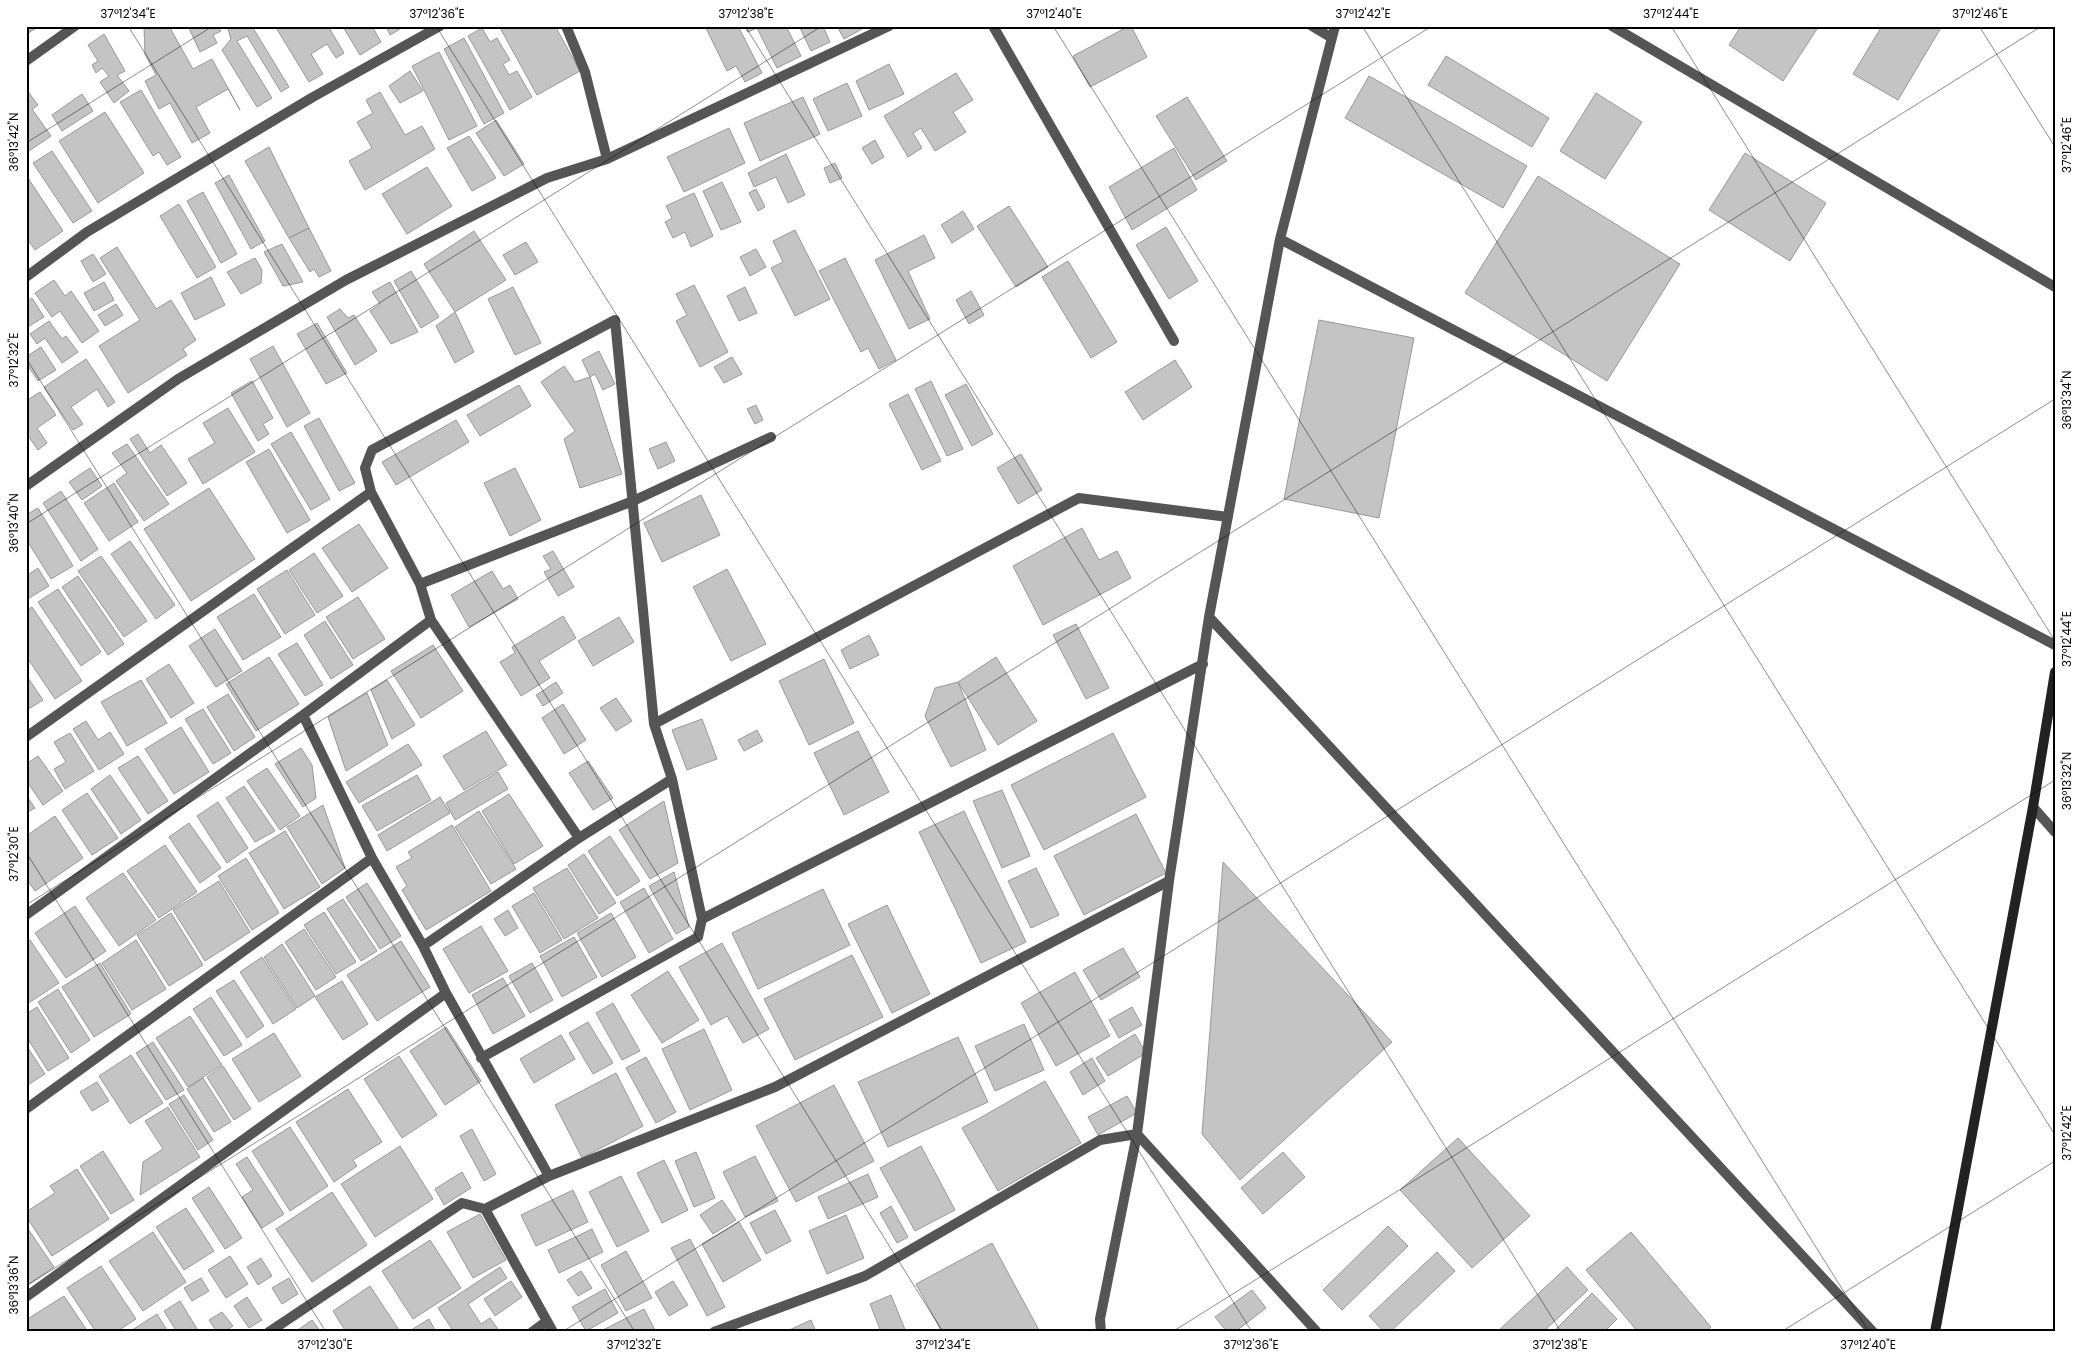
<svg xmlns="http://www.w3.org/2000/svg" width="2081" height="1358" font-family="Poppins,sans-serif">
<rect width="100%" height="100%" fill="#fff"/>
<path fill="#c4c4c4" stroke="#999" d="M26,26H39L27,34Z
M144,26H169L193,69L212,59L240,110L228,89L196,107L210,133L192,143L170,103L159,109L145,81L156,75L145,54Z
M188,26H218L221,31L213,35L217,43L200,52Z
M227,26H255L253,28L289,87L281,92L247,36L237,41L272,98L257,107L222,50L231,39Z
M275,26H328L344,53L336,58L327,44L311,54L323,74L309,82Z
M372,26L381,42L360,55L343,27Z
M386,26H405L390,35Z
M499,26H555L580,71L537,95Z
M705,26H738L762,73L745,82L736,66L727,71Z
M745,26H786L801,56L777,68L757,28L748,32Z
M799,26H823L830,42L811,51Z
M837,26H860L862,29L844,39Z
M1129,26H1131L1147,57L1090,87L1073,56Z
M1741,26H1819L1783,81L1729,45Z
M1882,26H1942L1898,100L1853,74Z
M482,28L490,42L497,38L510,60L503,64L509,75L517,71L532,97L510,110L468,36Z
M104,34L125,71L117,75L129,91L114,103L100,82L109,76L102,68L96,73L92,65L98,61L88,45Z
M464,38L504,113L484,124L444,49Z
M439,52L477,126L449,140L412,66Z
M1446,56L1549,118L1532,147L1428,85Z
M889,64L904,94L869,110L856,81Z
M410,71L423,91L400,103L389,86Z
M956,73L973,100L953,112L966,132L935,151L921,128L913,133L922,148L908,157L884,116Z
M1369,76L1527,166L1503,208L1345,118Z
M847,83L862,116L828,131L813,99Z
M26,89L38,105L32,109L51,136L26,153Z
M141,90L181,157L167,165L159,152L153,156L120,102Z
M380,92L405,135L422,126L435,149L365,190L349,161L372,148L357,122L373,113L366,100Z
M1596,93L1642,122L1605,179L1560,151Z
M82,94L93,111L62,131L52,115Z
M803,97L820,134L760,161L744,123Z
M1187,97L1227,161L1196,180L1156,116Z
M105,112L144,173L98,203L59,141Z
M496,120L524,164L504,176L476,133Z
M729,128L745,163L684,192L667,157Z
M469,136L496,178L472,191L447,148Z
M875,140L884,157L872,164L862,148Z
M269,147L309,228L289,238L245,161Z
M1174,148L1197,190L1132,230L1109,187Z
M52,151L92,211L73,223L33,163Z
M1745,153L1826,203L1790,261L1709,210Z
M786,154L805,195L788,203L776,177L754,187L748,173Z
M835,163L842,178L830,183L824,168Z
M427,167L452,206L407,234L382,194Z
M26,175L63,231L35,250L26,237Z
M229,175L265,241L251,249L215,183Z
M1538,176L1680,264L1607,381L1465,293Z
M722,182L741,222L721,230L703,191Z
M756,189L765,207L758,211L749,193Z
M203,192L237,254L221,263L187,201Z
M694,193L713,236L691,247L685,232L673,238L665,222L672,218L666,206Z
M179,204L216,267L197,278L160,216Z
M1009,206L1048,267L1016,287L977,226Z
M963,211L974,229L952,243L941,225Z
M1166,227L1198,281L1169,299L1136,245Z
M309,228L331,271L319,277L314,269L310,272L289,238Z
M795,230L830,299L795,316L771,268L783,262L773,241Z
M474,231L506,280L455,312L424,264Z
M924,235L935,258L908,271L930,319L909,329L875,260Z
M526,242L538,262L515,275L503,255Z
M282,244L303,282L283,286L264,252Z
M117,247L156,309L171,300L196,340L183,349L187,355L128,393L99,346L140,320L100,258Z
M756,249L766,267L750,276L740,257Z
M93,254L106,274L93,282L81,261Z
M255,258L262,270L261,283L241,294L227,272Z
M845,258L896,360L879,369L868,348L861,352L819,271Z
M1068,261L1117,342L1091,358L1042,277Z
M411,271L439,317L421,328L394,281Z
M211,277L225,305L195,320L181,293Z
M54,280L65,296L71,291L99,331L82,343L60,311L52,317L35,293Z
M104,282L114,300L94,311L84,293Z
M390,282L418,332L391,344L370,311L380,304L372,292Z
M694,285L728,352L700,367L676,321L687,315L676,294Z
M513,287L541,343L515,355L488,299Z
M745,287L757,313L739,321L727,296Z
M971,291L984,315L969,324L956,300Z
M32,298L44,317L26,328V302Z
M116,304L123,315L105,326L98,315Z
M340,309L348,318L354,315L377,351L355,365L327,317Z
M455,312L474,352L455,363L436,326Z
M1319,320L1414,338L1379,518L1284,499Z
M49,321L62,339L66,336L78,352L62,363L45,338L37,344L30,334Z
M317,323L347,373L326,384L297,334Z
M273,346L310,413L287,427L250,359Z
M41,347L56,370L38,381L26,363V357Z
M599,351L615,384L603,390L595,374L590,377L582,360Z
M732,357L742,374L724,383L714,367Z
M86,359L115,402L108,407L97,389L71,407L83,424L73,430L44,387Z
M1175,360L1192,387L1143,420L1125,392Z
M564,366L575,382L590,377L622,474L580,488L564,439L575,431L541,382Z
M252,381L273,418L263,424L269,434L258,441L231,393Z
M931,381L963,449L947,456L915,389Z
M966,384L993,434L972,446L945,395Z
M519,385L531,406L480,436L467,415Z
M40,392L56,415L37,428L47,443L38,450L26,433V401Z
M908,394L941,461L922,470L889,404Z
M756,405L763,420L755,424L747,409Z
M228,408L255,452L203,484L188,459L215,443L203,423Z
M319,418L355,483L339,491L304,426Z
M456,420L469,442L396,485L382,462Z
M291,432L330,499L311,510L271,444Z
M138,434L150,453L161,445L187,483L167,496L130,439Z
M666,442L675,461L658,469L649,449Z
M127,444L169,504L144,521L116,481L127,473L112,453Z
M269,449L310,520L287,533L246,462Z
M1021,454L1042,490L1018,504L997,468Z
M90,468L102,486L82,500L69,482Z
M515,468L541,520L510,536L484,483Z
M114,483L138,522L109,541L84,503Z
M209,488L255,559L191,601L144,529Z
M61,491L98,549L81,561L43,503Z
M701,495L720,535L662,562L644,523Z
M38,508L73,566L51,579L26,539V515Z
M359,524L388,568L352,592L322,548Z
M1082,528L1099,560L1117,551L1131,578L1043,625L1013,566Z
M130,541L175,605L156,619L111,554Z
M553,551L574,587L558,596L544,572L551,569L543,556Z
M314,553L343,596L317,613L289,570Z
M101,556L147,621L124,637L78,571Z
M38,568L49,586L26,600V570L29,574Z
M727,569L766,644L731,661L693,587Z
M287,570L315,615L285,634L257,589Z
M492,571L503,589L510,585L518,599L469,627L451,595Z
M78,576L124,644L108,655L62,587Z
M58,589L101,652L81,666L38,602Z
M254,594L281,637L243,660L217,617Z
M358,597L385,639L353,659L326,617Z
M32,607L82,681L55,699L26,656V611Z
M563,616L576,638L539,661L550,678L521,696L500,662L515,653L512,647Z
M619,617L634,642L593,666L578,641Z
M325,621L353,665L331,679L304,635Z
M1076,624L1109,688L1086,699L1053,635Z
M215,629L242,671L216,687L189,646Z
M869,635L879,655L850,669L841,650Z
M297,643L323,685L305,696L278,654Z
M433,645L463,691L421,718L391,671Z
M269,657L299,704L256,731L226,684Z
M996,657L1037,721L998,745L958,682Z
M824,659L854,723L809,745L779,681Z
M169,664L194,703L171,718L146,679Z
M26,675L43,700L27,710L26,709Z
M141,680L167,723L127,746L101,702Z
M387,680L415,725L392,739L371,690Z
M556,682L563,693L543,706L536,695Z
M958,682L986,750L951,767L925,716L935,688Z
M367,693L388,745L346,771L328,717Z
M228,694L255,737L234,751L207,707Z
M616,698L632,721L616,731L600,708Z
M563,704L586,740L564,754L542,718Z
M203,709L231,753L213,764L185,719Z
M702,719L717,759L687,770L672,730Z
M86,721L98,740L110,732L124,754L99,770L73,729Z
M181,727L209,772L174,794L145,749Z
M757,730L763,741L744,751L738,740Z
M486,731L507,765L464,790L443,756Z
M858,731L889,792L844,815L814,753Z
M70,733L94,771L65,789L54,769L66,762L54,742Z
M1113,733L1146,797L1044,850L1011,785Z
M408,744L422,765L359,803L346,782Z
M301,748L312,765L316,798L303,807L275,764Z
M38,756L63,791L43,805L26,780V764Z
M138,756L168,801L148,814L118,768Z
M588,761L613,798L593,810L569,773Z
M267,768L300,816L280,830L247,781Z
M498,772L508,789L455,820L446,803Z
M110,775L141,820L121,834L91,789Z
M417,775L431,800L377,831L362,806Z
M244,786L275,831L255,842L226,798Z
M1002,790L1030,856L1002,868L973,801Z
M87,793L118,838L92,855L62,810Z
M509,794L543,846L514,864L482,811Z
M26,795L35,808L26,813Z
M440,797L450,813L387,851L378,835Z
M664,801L678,863L650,879L619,830Z
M218,802L248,848L227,863L197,816Z
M323,805L345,868L322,884L287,827Z
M479,811L516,869L491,884L455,827Z
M964,811L1026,942L981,963L919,832Z
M1136,814L1166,873L1084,915L1054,856Z
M55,816L83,858L35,891L26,878V836Z
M189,823L221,868L200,883L169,837Z
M452,825L491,891L426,930L402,890L407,886L396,867L412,858L408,852Z
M285,831L320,887L284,909L249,853Z
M610,836L640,881L617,896L588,851Z
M165,845L197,892L159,918L127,871Z
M584,854L616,903L599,914L568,865Z
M246,858L279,913L252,930L218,876Z
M1223,862L1392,1042L1240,1180L1202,1134Z
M567,868L598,918L564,939L533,888Z
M1036,868L1059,915L1031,928L1008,881Z
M674,872L689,927L676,934L649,886Z
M123,873L156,920L119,946L86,898Z
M219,881L250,932L205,961L173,910Z
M367,883L401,936L380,949L346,897Z
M644,888L673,939L649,953L620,902Z
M823,889L850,945L758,989L732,933Z
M534,893L562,940L540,953L512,906Z
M343,899L377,951L361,961L327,909Z
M887,905L930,994L892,1013L848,924Z
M75,906L106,951L66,978L35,933Z
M508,910L518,928L505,936L494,919Z
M324,912L356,962L336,974L304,925Z
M171,913L203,965L169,986L137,935Z
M611,913L636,957L602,977L577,933Z
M481,926L508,971L469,993L443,949Z
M304,929L336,977L316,990L285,942Z
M574,937L597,977L562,997L540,956Z
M30,940L59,983L27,1004L26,942Z
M136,940L166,989L132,1010L102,963Z
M401,941L430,987L377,1021L347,975Z
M722,943L769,1029L743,1043L727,1016L711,1025L679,967Z
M282,944L315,996L297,1008L264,957Z
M1123,948L1140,977L1101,1000L1083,970Z
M852,955L883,1017L795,1060L764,999Z
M262,957L296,1009L273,1024L240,972Z
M100,963L131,1014L94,1037L62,987Z
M532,963L553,1000L530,1013L509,976Z
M668,971L699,1020L662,1043L631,995Z
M1075,972L1110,1036L1056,1066L1021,1003Z
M503,978L525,1016L493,1034L472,995Z
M234,980L264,1026L247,1038L216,991Z
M342,981L368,1024L343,1040L315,997Z
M58,989L90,1040L71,1053L38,1002Z
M211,997L242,1045L224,1056L193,1009Z
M613,1003L640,1051L622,1060L596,1013Z
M37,1007L69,1058L48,1071L26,1036V1014Z
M1132,1007L1142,1025L1119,1038L1109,1020Z
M190,1016L222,1065L188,1087L156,1038Z
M588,1022L613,1063L593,1074L569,1033Z
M1024,1024L1044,1070L995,1091L975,1046Z
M446,1027L481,1081L445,1105L410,1051Z
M704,1029L732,1090L690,1110L662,1049Z
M274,1033L301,1076L259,1102L232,1059Z
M1135,1034L1146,1053L1108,1076L1096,1058Z
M561,1035L575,1059L534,1083L520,1059Z
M958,1037L988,1102L888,1147L858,1082Z
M153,1042L184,1090L166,1100L136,1053Z
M26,1045L45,1074L26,1086Z
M131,1055L163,1103L130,1124L99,1076Z
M399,1056L437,1115L402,1138L364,1079Z
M646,1057L676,1112L656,1123L626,1068Z
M1092,1058L1105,1081L1083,1095L1070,1072Z
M223,1066L251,1109L234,1120L207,1077Z
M616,1073L643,1126L582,1158L555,1105Z
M203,1078L231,1122L214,1132L187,1089Z
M1045,1081L1081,1143L998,1191L962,1128Z
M97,1082L109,1101L92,1111L80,1092Z
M834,1085L874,1161L796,1202L756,1126Z
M348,1089L382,1142L353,1160L357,1166L334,1182L296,1122Z
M184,1095L213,1140L198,1150L169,1104Z
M1127,1096L1137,1113L1098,1135L1088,1117Z
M168,1107L200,1157L140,1195L143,1162L163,1149L145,1121Z
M290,1127L328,1186L290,1211L252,1151Z
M472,1129L496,1174L484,1181L460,1136Z
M1458,1138L1530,1216L1472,1268L1400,1190Z
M400,1146L433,1199L375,1237L341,1184Z
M921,1146L955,1210L915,1231L880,1168Z
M103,1151L134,1200L111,1214L80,1166Z
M696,1152L715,1198L694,1207L675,1161Z
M1283,1152L1305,1177L1263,1214L1241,1188Z
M755,1156L778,1201L745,1217L723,1172Z
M247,1157L284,1214L262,1228L242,1197L253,1190L236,1164Z
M664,1160L688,1210L662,1223L637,1173Z
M77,1169L109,1219L52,1256L26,1216V1212L55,1193L50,1186Z
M462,1172L471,1188L444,1205L435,1189Z
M868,1174L878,1197L828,1219L818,1197Z
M621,1176L649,1231L617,1247L589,1192Z
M209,1187L242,1238L225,1249L192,1198Z
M573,1190L588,1222L536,1246L521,1215Z
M332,1192L367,1245L312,1282L276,1229Z
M722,1200L736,1220L713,1234L700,1215Z
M891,1206L908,1237L897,1243L880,1213Z
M186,1208L214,1251L184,1270L156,1227Z
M775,1210L791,1241L766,1254L750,1223Z
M480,1214L506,1260L473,1278L447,1232Z
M846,1215L864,1258L827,1274L809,1231Z
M739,1222L761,1260L723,1282L702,1244Z
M26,1226L54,1267L26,1286Z
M1388,1226L1408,1246L1342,1310L1323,1290Z
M592,1229L603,1252L559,1273L548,1250Z
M153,1232L186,1282L143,1311L109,1261Z
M1631,1232L1711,1327L1706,1332H1638L1586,1270Z
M690,1239L725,1307L707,1316L671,1248Z
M430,1240L461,1288L413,1319L382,1271Z
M992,1243L1040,1332H942L916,1284Z
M626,1251L652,1298L626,1311L601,1265Z
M1437,1252L1455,1271L1390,1332H1384L1369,1316Z
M230,1256L248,1284L226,1298L208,1270Z
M261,1258L272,1276L258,1285L247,1267Z
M101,1266L136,1319L116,1332H96L67,1288Z
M500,1267L507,1278L468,1304L481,1324L490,1318L500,1332H454L438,1308Z
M1567,1267L1588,1290L1543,1332H1500L1499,1330Z
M581,1271L592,1288L578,1296L567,1280Z
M201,1278L209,1291L192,1301L184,1288Z
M289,1278L298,1294L282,1304L272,1288Z
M511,1281L522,1297L495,1316L484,1299Z
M673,1281L688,1305L669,1316L655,1292Z
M370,1286L399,1330L396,1332H346L333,1311Z
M605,1289L618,1313L586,1331L572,1307Z
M1252,1290L1266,1308L1235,1332H1227L1215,1317Z
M1592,1293L1617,1319L1604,1332H1553Z
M891,1295L906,1332H881L870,1304Z
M64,1296L88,1332H26V1320Z
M247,1297L262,1320L249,1328L234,1306Z
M180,1301L199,1332H177L164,1311Z
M644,1309L656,1332H599Z
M222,1312L233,1326L224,1332H217L209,1320Z
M157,1314L168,1332H129Z
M429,1319L436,1332H408Z
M312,1320L321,1332H295Z
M811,1320L816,1332H785Z"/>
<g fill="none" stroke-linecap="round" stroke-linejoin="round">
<path stroke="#555" stroke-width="10" d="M633,501L771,437"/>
<path stroke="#555" stroke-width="10" d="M566,26L585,72L607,159
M993,26L1174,341
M1312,26L1332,38
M1612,26L2055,287
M26,61L75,26
M1280,239L2055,645
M26,277L87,232L313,97L440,26
M26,486L178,379L346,280L547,178L607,159L889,26
M420,584L633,501
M1209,617L1873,1332
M303,715L372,858L423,946L446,993L549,1176
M654,724L1079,498L1228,517
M26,737L371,492
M2033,807L2055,832
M26,915L303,715L431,620
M702,919L1203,664
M423,946L579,838
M481,1058L698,937L702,919L672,779L654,724L615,320L372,450L365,468L371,492L420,584L431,620L579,838L672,779
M26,1109L372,858
M485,1209L553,1332
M26,1297L446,993
M269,1332L462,1203L485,1209L549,1176L775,1087L1169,881
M532,1332L547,1321
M714,1332L865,1276L1100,1140L1137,1134L1317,1332
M1101,1332L1100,1319L1137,1134L1169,881L1209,617L1280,239L1335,26"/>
<path stroke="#222" stroke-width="10" d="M1935,1332L2033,807L2055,672"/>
</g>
<path fill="none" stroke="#000" stroke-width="1" stroke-opacity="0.45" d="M128,26L943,1332M436,26L1252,1332M745,26L1561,1332M1053,26L1869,1332M1362,26L2055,1135M1671,26L2055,641M1979,26L2055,147M26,143L213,26M26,358L635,1332M26,524L822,26M26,852L326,1332M26,905L1432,26M26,1286L2042,26M562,1332L2055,399M1172,1332L2055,780M1781,1332L2055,1161"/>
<rect width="2081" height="1358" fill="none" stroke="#ffffff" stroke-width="55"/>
<rect x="28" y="28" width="2026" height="1302" fill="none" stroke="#000" stroke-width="2"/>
<g font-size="12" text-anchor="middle" fill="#000">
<text x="128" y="18">37°12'34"E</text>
<text x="437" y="18">37°12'36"E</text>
<text x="746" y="18">37°12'38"E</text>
<text x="1054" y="18">37°12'40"E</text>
<text x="1363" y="18">37°12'42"E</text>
<text x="1671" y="18">37°12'44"E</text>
<text x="1980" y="18">37°12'46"E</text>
<text transform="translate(14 142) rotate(-90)" y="4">36°13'42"N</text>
<text transform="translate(2067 145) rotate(-90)" y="4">37°12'46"E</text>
<text transform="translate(14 360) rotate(-90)" y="4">37°12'32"E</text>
<text transform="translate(2067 400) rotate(-90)" y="4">36°13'34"N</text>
<text transform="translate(14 523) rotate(-90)" y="4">36°13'40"N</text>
<text transform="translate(2067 639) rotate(-90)" y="4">37°12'44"E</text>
<text transform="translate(2067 781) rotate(-90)" y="4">36°13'32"N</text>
<text transform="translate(14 854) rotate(-90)" y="4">37°12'30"E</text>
<text transform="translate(2067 1133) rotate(-90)" y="4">37°12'42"E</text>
<text transform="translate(14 1285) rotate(-90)" y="4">36°13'36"N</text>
<text x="325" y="1349">37°12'30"E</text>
<text x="634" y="1349">37°12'32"E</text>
<text x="943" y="1349">37°12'34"E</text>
<text x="1251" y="1349">37°12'36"E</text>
<text x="1560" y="1349">37°12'38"E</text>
<text x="1868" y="1349">37°12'40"E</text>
</g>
</svg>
